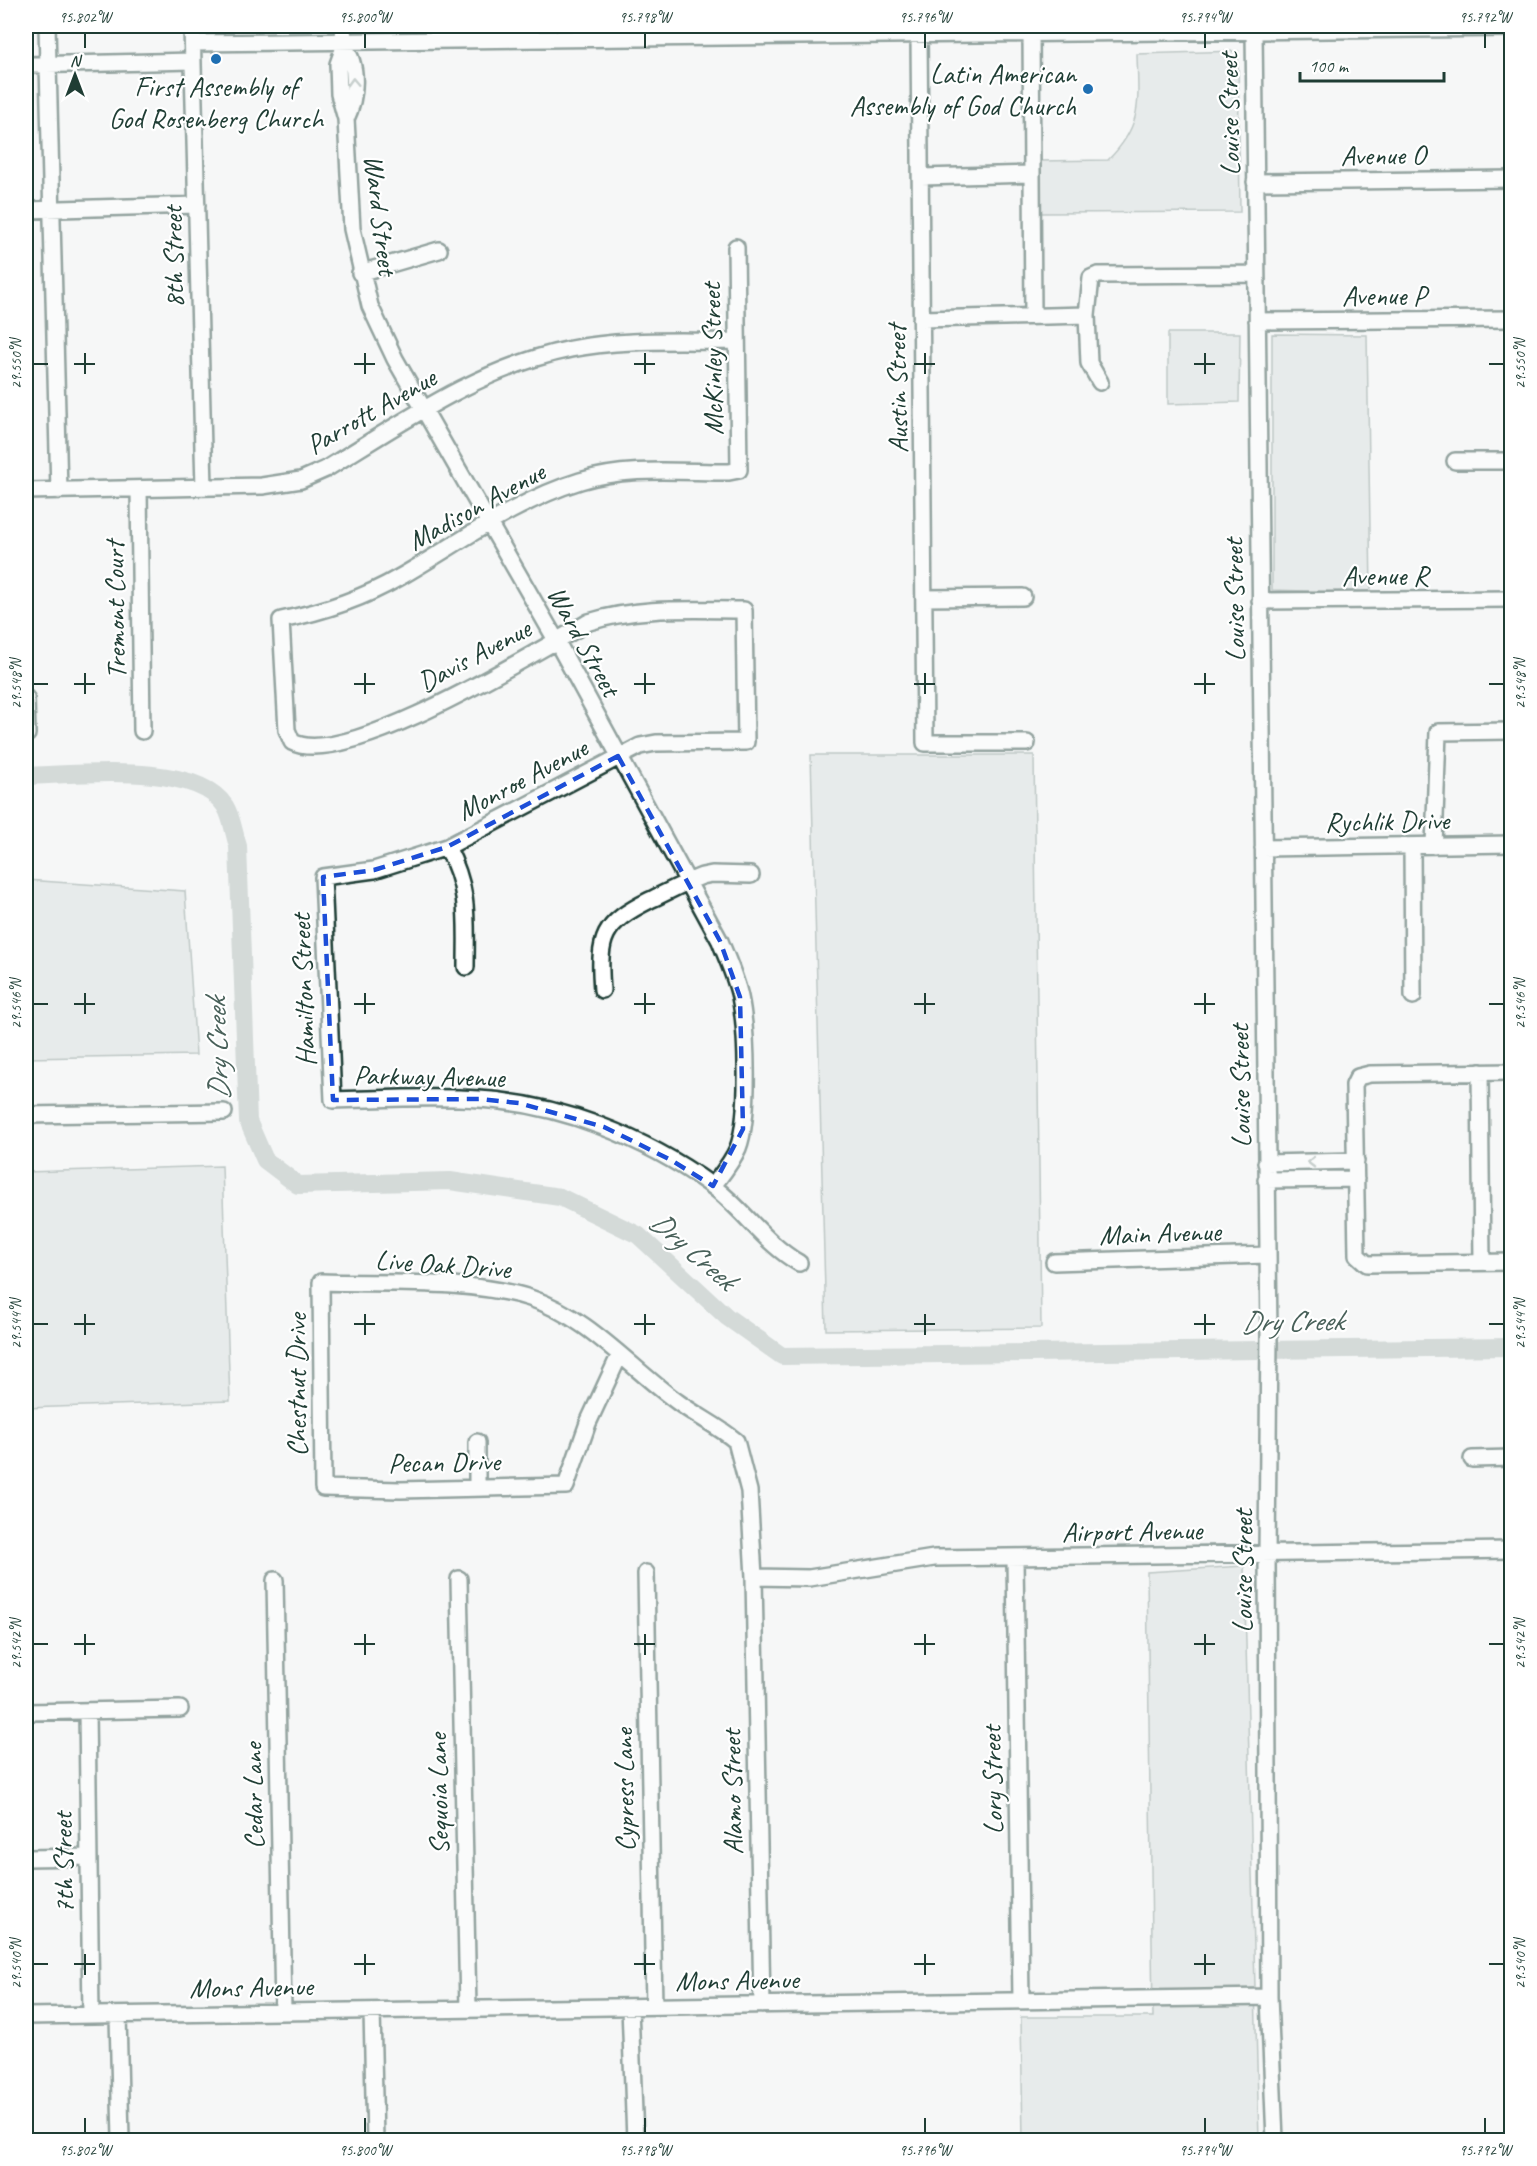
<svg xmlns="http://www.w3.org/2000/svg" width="1537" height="2166" font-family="Caveat,sans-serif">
<rect width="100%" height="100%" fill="#f6f7f7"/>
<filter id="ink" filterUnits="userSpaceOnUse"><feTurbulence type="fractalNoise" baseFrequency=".0167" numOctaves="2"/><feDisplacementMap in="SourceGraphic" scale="12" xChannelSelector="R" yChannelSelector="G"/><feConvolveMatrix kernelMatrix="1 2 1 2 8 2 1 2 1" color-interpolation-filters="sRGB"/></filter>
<g filter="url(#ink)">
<path fill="#d6dcdb" stroke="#7a8c88" stroke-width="1.5" d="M781,26H1035L783,29Z
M1238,51L1240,212L1041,213L1040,161L1108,160C1144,124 1138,100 1137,54Z
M1168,333H1240L1239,402L1168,404Z
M1272,334L1367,335L1371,593L1272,590Z
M811,755H1034L1041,1328L826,1330Z
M26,880L185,891L196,1055L26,1058Z
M222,1166L230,1401L26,1408V1172Z
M1244,1566L1259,2140H1023L1021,2017H1153L1147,1572Z"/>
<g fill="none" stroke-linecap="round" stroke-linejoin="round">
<path stroke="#aab5b1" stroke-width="18" d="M26,776C74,775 196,760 225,806C232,817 234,834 238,846L248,1121L265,1160L298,1185L450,1181L560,1197L638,1235L727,1317L782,1356L1512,1347"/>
<g stroke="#1f3d34" stroke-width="20">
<path id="minor" d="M47,26L59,491
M192,26L204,488
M343,26L344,47L338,64L339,94L346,119L352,229L370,306L395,359L556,640L720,941C727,959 736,978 740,997C747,1030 750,1117 738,1148C732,1162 722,1174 713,1186
M1254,31L1269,1336L1267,1554L1269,1997L1275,2140
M1031,33L1033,316
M919,35L925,743H1027
M193,43L1512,28
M344,47C359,65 356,98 346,119
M26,65L193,61
M921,177L1032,174
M1255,182L1512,179
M26,210L197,205
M736,247L739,470L729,472C681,472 627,466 580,481C515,501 459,543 400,577C364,598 322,612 281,620L287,730L292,742C346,770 535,652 589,622C639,606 691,610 744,610L746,742L656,743L640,746L447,847L374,870L323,877L333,1100C381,1099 430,1096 479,1099C561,1104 644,1137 711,1185C743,1208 764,1243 799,1263
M360,273L439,250
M921,319L1087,315
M1257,321L1512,319
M1100,382L1089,363L1087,315L1091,278L1098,275L1256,274
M1455,461H1512
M139,489L142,731
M26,491L262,486L301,480L326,469C403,422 481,367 571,349C624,338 682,342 736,341
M924,598L1023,597
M1260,601L1512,599
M26,698L27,734
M1412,846L1413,996
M1434,846L1438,732L1512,731
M447,847C470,891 466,919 466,967
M1263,848L1512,844
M602,990C598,937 602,924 650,900C667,892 684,883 702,876L712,874L751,875
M1480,1072L1482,1262
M1512,1072L1370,1074L1358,1077L1354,1085L1357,1255L1367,1264L1512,1262
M26,1115L224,1112
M1266,1163L1356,1161
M1266,1180L1356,1179
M1054,1262L1267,1255
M619,1356L588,1423L566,1486L400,1490L323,1488L321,1282C385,1284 470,1279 530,1298C589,1317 630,1368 679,1403C697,1416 718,1426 736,1441L749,1491L754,1577L762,2005
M477,1442V1487
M1472,1459L1512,1458
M1015,1559L1021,2001
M646,1573L654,2006
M754,1577L809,1578L934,1558L1512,1550
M459,1579L468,2009
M275,1580L283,2012
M87,1711L91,2015
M26,1712L180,1709
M26,1858L89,1857
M630,2007L635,2140
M372,2011L375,2140
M118,2015L121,2140
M26,2016L1269,1997"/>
</g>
<use href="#minor" stroke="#fff" stroke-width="15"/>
</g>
<defs><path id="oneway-chevron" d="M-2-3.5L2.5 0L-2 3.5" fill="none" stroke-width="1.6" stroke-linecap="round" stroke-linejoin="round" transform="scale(1.5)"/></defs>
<g stroke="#8f9e9a">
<use href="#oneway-chevron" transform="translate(353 82) rotate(-92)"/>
<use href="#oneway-chevron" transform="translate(1311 1162) rotate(179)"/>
</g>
</g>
<path d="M0 0H1537V2166H0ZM618,756L720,941L740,997L743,1129L713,1186L671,1160L604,1127L519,1103L479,1099L333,1100L323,877L374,870L447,847Z" fill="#f6f7f7" fill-opacity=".55" fill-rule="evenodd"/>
<path fill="none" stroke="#1d4ed8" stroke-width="4.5" stroke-dasharray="12 8" stroke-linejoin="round" d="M618,756L720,941L740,997L743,1129L713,1186L671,1160L604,1127L519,1103L479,1099L333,1100L323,877L374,870L447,847Z"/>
<path fill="none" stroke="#1f3d34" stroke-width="2" d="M85,33V48M365,33V48M645,33V48M925,33V48M1205,33V48M1485,33V48M85,353V374M365,353V374M645,353V374M925,353V374M1205,353V374M33,364H48M74,364H95M354,364H375M634,364H655M914,364H935M1194,364H1215M1489,364H1504M85,673V694M365,673V694M645,673V694M925,673V694M1205,673V694M33,684H48M74,684H95M354,684H375M634,684H655M914,684H935M1194,684H1215M1489,684H1504M85,993V1014M365,993V1014M645,993V1014M925,993V1014M1205,993V1014M33,1004H48M74,1004H95M354,1004H375M634,1004H655M914,1004H935M1194,1004H1215M1489,1004H1504M85,1314V1335M365,1314V1335M645,1314V1335M925,1314V1335M1205,1314V1335M33,1324H48M74,1324H95M354,1324H375M634,1324H655M914,1324H935M1194,1324H1215M1489,1324H1504M85,1634V1655M365,1634V1655M645,1634V1655M925,1634V1655M1205,1634V1655M33,1644H48M74,1644H95M354,1644H375M634,1644H655M914,1644H935M1194,1644H1215M1489,1644H1504M85,1954V1975M365,1954V1975M645,1954V1975M925,1954V1975M1205,1954V1975M33,1964H48M74,1964H95M354,1964H375M634,1964H655M914,1964H935M1194,1964H1215M1489,1964H1504M85,2118V2133M365,2118V2133M645,2118V2133M925,2118V2133M1205,2118V2133M1485,2118V2133"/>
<g fill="#1f6fb2" stroke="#fff" stroke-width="2">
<circle cx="216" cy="59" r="6"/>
<circle cx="1088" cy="89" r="6"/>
</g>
<g text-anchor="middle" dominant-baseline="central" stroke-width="4.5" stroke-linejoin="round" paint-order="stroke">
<g font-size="28" fill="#1f3d34" stroke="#fff" text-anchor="end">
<text x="1076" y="73">Latin American<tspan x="1076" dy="32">Assembly of God Church</tspan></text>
<text x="216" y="86" text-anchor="middle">First Assembly of<tspan x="216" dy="32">God Rosenberg Church</tspan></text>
</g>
<g font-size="28" fill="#1f3d34" stroke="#fff">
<text transform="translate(1229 114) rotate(-91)">Louise Street</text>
<text transform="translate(1383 155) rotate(-1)">Avenue O</text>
<text transform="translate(381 215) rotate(83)">Ward Street</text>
<text transform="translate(173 257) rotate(-91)">8th Street</text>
<text x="1384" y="295">Avenue P</text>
<text transform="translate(712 359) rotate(-91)">McKinley Street</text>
<text transform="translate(897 389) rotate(-91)">Austin Street</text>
<text transform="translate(371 411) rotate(-30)">Parrott Avenue</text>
<text transform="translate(476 506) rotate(-29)">Madison Avenue</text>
<text x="1385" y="575">Avenue R</text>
<text transform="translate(1234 600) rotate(-91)">Louise Street</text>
<text transform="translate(115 610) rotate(-91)">Tremont Court</text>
<text transform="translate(584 641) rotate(61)">Ward Street</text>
<text transform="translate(474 655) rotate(-28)">Davis Avenue</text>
<text transform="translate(522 779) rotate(-28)">Monroe Avenue</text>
<text transform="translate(1387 821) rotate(-1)">Rychlik Drive</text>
<text transform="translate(303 990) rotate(-92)">Hamilton Street</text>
<text transform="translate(429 1076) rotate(1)">Parkway Avenue</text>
<text transform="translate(1240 1086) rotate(-91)">Louise Street</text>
<text transform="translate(1160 1233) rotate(-2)">Main Avenue</text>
<text transform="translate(443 1264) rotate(4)">Live Oak Drive</text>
<text transform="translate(296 1385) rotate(-90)">Chestnut Drive</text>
<text transform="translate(444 1462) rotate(-1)">Pecan Drive</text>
<text transform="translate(1132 1531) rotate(-1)">Airport Avenue</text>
<text transform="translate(1242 1571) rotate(-90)">Louise Street</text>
<text transform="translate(992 1780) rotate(-91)">Lory Street</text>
<text transform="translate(624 1790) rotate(-91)">Cypress Lane</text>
<text transform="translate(732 1792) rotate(-91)">Alamo Street</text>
<text transform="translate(438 1794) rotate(-91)">Sequoia Lane</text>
<text transform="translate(253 1796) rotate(-91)">Cedar Lane</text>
<text transform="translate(63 1863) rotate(-91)">7th Street</text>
<text transform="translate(737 1980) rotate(-1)">Mons Avenue</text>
<text transform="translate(251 1987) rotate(-1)">Mons Avenue</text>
</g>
<g font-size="30" font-style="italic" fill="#49615a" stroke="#fff">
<text transform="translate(217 1049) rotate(-92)">Dry Creek</text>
<text transform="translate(693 1250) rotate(41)">Dry Creek</text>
<text transform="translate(1292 1321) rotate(-1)">Dry Creek</text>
</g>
</g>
<rect width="1537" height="2166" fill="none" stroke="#fff" stroke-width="66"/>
<g transform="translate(75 75)" stroke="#ffffff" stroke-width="4.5" paint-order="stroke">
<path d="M0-4.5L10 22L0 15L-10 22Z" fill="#1f3d34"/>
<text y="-9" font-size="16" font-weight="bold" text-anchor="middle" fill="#1f3d34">N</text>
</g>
<path d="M1300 72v9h144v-9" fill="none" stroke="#1f3d34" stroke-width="3"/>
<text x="1309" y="72" font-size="18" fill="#1f3d34" stroke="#ffffff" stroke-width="4.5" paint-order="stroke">100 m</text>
<rect x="33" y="33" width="1471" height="2100" fill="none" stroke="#1f3d34" stroke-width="2"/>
<g font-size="15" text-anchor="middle" fill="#1f3d34">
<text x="85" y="22">95.802°W</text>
<text x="365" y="22">95.800°W</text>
<text x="645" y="22">95.798°W</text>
<text x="925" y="22">95.796°W</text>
<text x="1205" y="22">95.794°W</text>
<text x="1485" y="22">95.792°W</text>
<text transform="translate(16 364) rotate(-90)" y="5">29.550°N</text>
<text transform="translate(1520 364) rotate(-90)" y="5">29.550°N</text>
<text transform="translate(16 684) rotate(-90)" y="5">29.548°N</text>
<text transform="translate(1520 684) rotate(-90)" y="5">29.548°N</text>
<text transform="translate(16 1004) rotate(-90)" y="5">29.546°N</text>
<text transform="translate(1520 1004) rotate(-90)" y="5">29.546°N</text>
<text transform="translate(16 1324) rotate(-90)" y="5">29.544°N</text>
<text transform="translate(1520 1324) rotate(-90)" y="5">29.544°N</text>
<text transform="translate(16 1644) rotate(-90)" y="5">29.542°N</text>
<text transform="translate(1520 1644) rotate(-90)" y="5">29.542°N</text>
<text transform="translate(16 1964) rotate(-90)" y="5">29.540°N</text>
<text transform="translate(1520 1964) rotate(-90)" y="5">29.540°N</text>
<text x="85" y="2155">95.802°W</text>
<text x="365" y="2155">95.800°W</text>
<text x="645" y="2155">95.798°W</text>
<text x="925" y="2155">95.796°W</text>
<text x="1205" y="2155">95.794°W</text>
<text x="1485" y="2155">95.792°W</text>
</g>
</svg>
